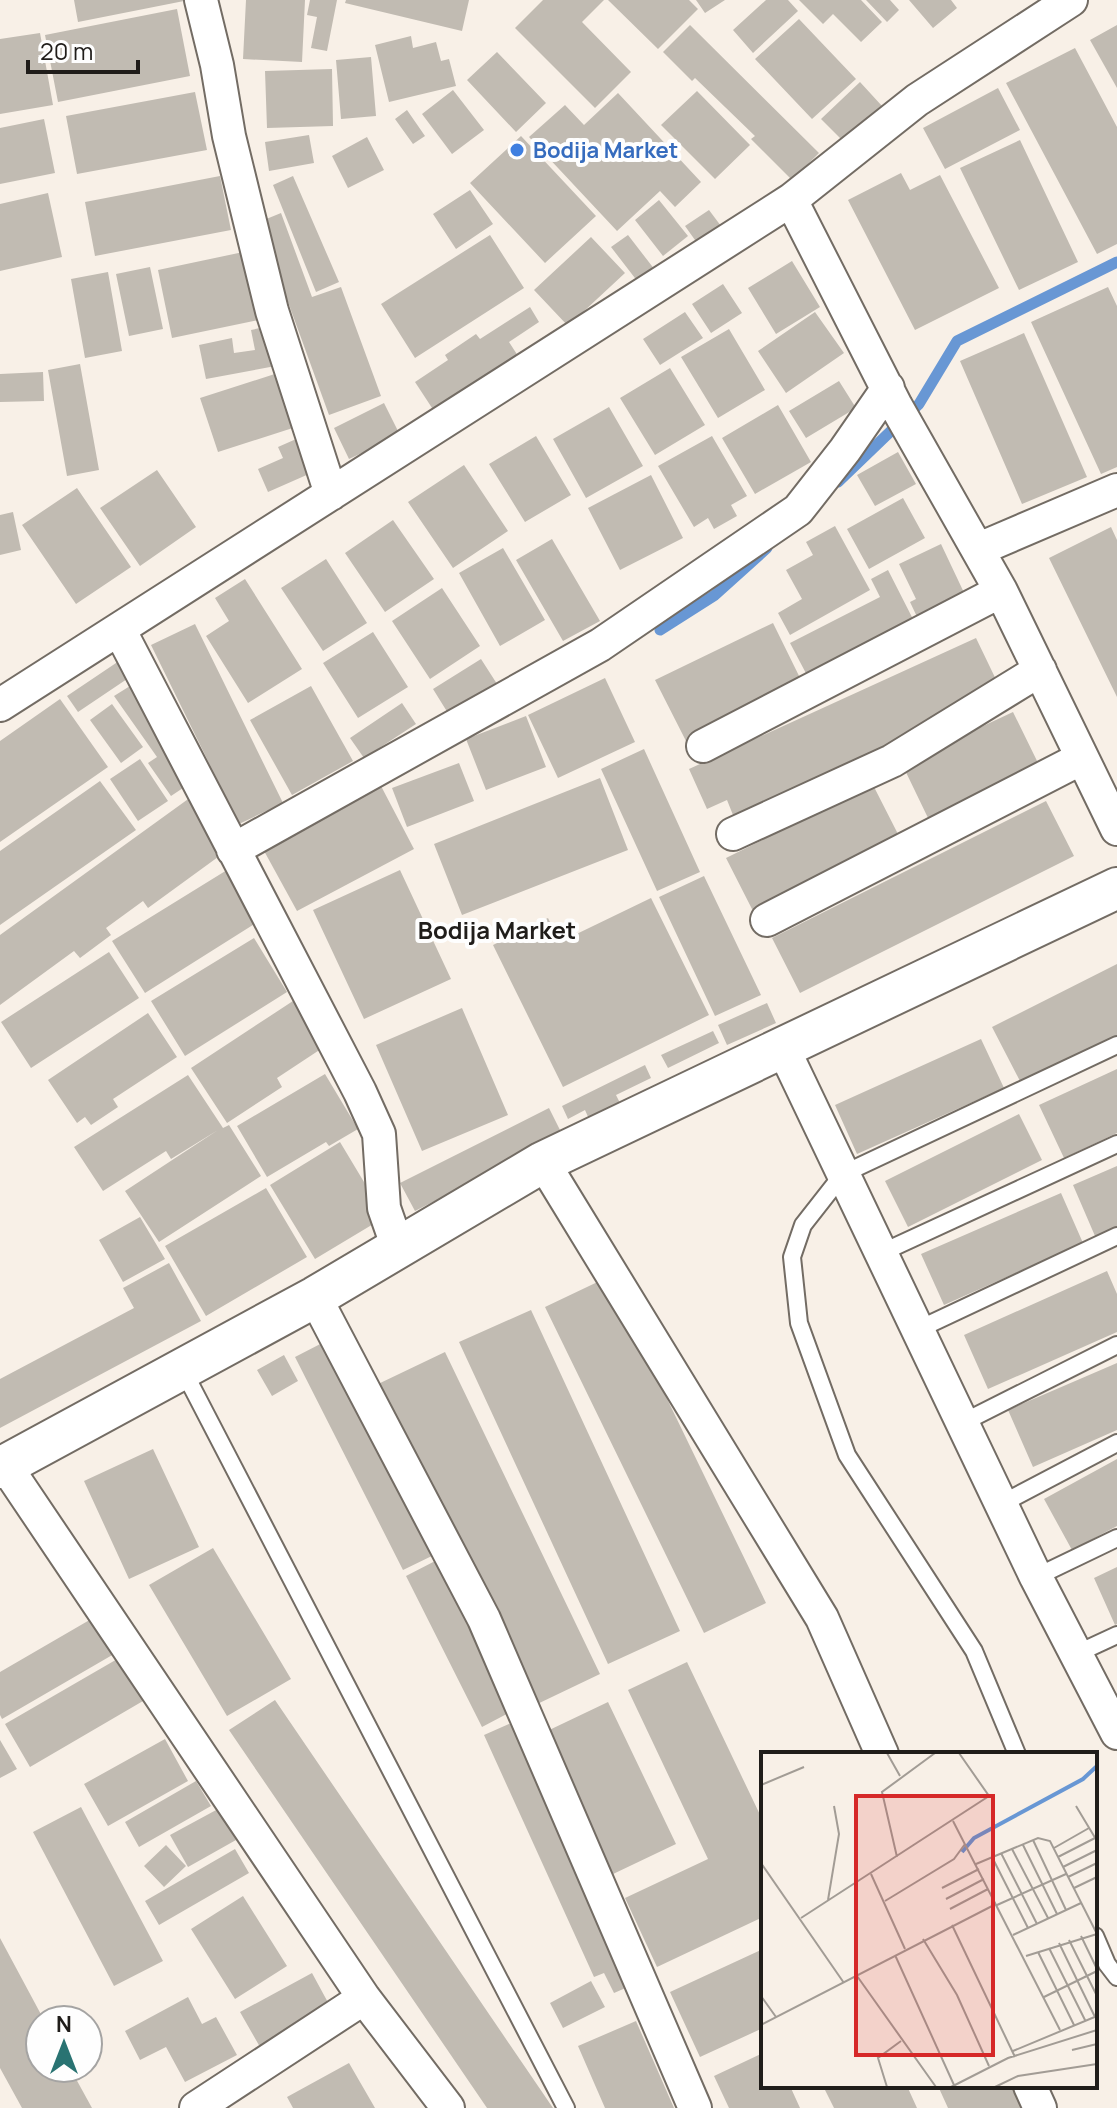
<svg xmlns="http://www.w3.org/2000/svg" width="1117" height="2108" font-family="Manrope,sans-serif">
<rect width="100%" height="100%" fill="#f8f0e7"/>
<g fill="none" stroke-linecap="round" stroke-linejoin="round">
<path stroke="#6897d4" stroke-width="11" d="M838,482L919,404L957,341L1117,262
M660,630L715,595L767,548"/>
</g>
<path fill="#c1bbb2" d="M74,0H184V1L78,22Z
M246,0H305L302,62L243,59Z
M310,0H337L327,51L311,48L317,17L307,15Z
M346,0H469L462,31L345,3Z
M543,0H604L582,22L631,72L595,108L515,28Z
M608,0H689L698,9L658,49Z
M696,0H725L705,13Z
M766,0H788L798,11L753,53L733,30Z
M799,0H861L882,22L861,42L833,14L823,24Z
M866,0H890L899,10L887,22Z
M909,0H951L957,8L933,28Z
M177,9L190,76L58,102L45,35Z
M799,19L856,79L812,119L755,59Z
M690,25L819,153L792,180L751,139L755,136L695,78L692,81L663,52Z
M1117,25V88L1090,40Z
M40,33L53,105L0,114V39Z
M411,36L413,48L436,42L441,61L449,59L456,86L389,102L375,45Z
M1075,48L1117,127V244L1097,254L1006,83Z
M497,52L546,103L516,132L467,80Z
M371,57L376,116L341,119L336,60Z
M332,69L333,126L267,128L265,71Z
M860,82L882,106L844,142L821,119Z
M998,88L1020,130L945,169L923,128Z
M453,90L484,130L452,154L422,114Z
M697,91L750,145L715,179L661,125Z
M195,92L207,150L77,174L66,116Z
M618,93L701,182L675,207L660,191L617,231L529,137L565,105L584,125Z
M407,110L425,136L413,144L395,119Z
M44,119L55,173L0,184V128Z
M309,135L314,163L269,171L265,142Z
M521,136L596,216L545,263L470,183Z
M367,137L384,170L348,188L332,156Z
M1020,140L1078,262L1019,290L960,168Z
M901,173L910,190L940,175L999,288L915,330L848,200Z
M220,176L231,230L95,256L85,202Z
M293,176L339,282L316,292L273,185Z
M470,190L493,224L456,249L433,214Z
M48,193L62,257L0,271V204Z
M659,200L688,236L663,256L635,220Z
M709,210L724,230L700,247L685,226Z
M281,213L312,297L341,287L381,396L329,415L259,222Z
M490,235L524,288L415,358L381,304Z
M628,235L655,270L638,282L611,247Z
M591,237L625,273L568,326L534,290Z
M248,251L263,319L172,338L158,270Z
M792,261L820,307L776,334L748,288Z
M150,267L163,329L129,336L116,274Z
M108,272L122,351L85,358L71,279Z
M723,284L742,313L711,333L692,304Z
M1108,287L1117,306V467L1101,474L1031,322Z
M530,307L539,322L509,342L520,359L436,414L415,382L448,360L445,355L476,334L480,339Z
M685,312L703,338L660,365L643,339Z
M815,312L844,353L786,393L758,351Z
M274,325L281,365L206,379L199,345L232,338L234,353L255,350L251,330Z
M729,329L765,390L718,418L681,357Z
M1024,333L1087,477L1022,504L960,361Z
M80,364L99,470L67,476L48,370Z
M670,368L705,425L655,455L620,398Z
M284,371L302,425L218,452L200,398Z
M43,372L44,401L0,402V374Z
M839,381L856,408L806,438L789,411Z
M384,403L400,435L349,459L334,428Z
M778,405L811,462L755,494L722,438Z
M609,407L643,466L586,498L553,439Z
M303,436L318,470L268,492L258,469L283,458L278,447Z
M536,436L571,495L525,522L489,464Z
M712,436L747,496L731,505L737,516L714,529L708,518L694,527L658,466Z
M898,452L916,484L875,506L857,475Z
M464,465L508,531L453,568L408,502Z
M157,470L196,527L140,566L100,508Z
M651,475L683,538L620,570L588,508Z
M77,488L131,567L76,604L22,525Z
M903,498L925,538L869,569L847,529Z
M13,512L21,550L0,555V515Z
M393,520L434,579L385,612L345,553Z
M835,526L870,590L790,635L778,613L802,599L786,570L813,555L806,542Z
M1111,527L1117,540V697L1049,558Z
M552,539L600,621L563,641L516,560Z
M941,544L967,599L919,621L910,602L916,599L899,564Z
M503,548L545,620L500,646L459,573Z
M326,559L367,623L323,651L281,588Z
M888,570L916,625L809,679L790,643L880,597L871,579Z
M245,579L302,669L248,703L206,636L229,621L215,598Z
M442,588L480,646L430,679L392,621Z
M773,623L803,684L686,741L655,680Z
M195,624L283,803L239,824L151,645Z
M373,632L408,687L358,718L323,663Z
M976,638L1002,692L733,815L727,800L707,809L689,769Z
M481,659L499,687L451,718L433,689Z
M119,661L130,677L78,712L67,696Z
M605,678L635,742L558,778L528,715Z
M130,686L195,780L171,796L148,763L157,757L114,696Z
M311,686L353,761L292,795L250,720Z
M60,699L108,767L0,842V741Z
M402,703L416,724L364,758L350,738Z
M112,704L143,747L121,763L90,720Z
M1013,712L1040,767L929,820L902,764Z
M526,716L546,767L486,790L466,739Z
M644,749L700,872L657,891L601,769Z
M140,759L168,801L138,821L110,779Z
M459,763L474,801L407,827L392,788Z
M600,778L628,850L462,915L434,844Z
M100,781L136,830L0,925V851Z
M873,785L900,838L753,911L726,858Z
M381,786L414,849L297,911L263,849Z
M191,797L229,849L148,908L143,901L106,928L111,935L80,958L74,951L0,1005V935Z
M1046,801L1074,856L800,993L772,938Z
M227,870L259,921L145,993L112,941Z
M400,870L451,979L364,1019L313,910Z
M704,876L761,995L715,1016L659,897Z
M651,898L709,1015L563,1087L493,945L548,918L560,942Z
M254,938L287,992L185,1056L151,1001Z
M109,952L139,998L31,1068L1,1022Z
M1117,964V1035L1021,1083L992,1027Z
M296,999L327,1045L277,1078L282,1087L227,1123L191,1068Z
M767,1003L776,1023L727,1045L718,1025Z
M462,1008L508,1115L422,1151L376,1045Z
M148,1013L177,1057L113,1099L118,1107L91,1125L85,1117L77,1123L48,1080Z
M713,1031L719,1043L668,1068L661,1055Z
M981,1039L1004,1088L857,1154L835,1105Z
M645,1065L651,1078L616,1095L620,1103L589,1119L585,1110L568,1119L562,1106Z
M1117,1069V1133L1064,1158L1039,1105Z
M325,1074L358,1129L329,1146L326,1142L267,1177L237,1126Z
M188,1075L223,1128L229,1125L261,1176L159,1242L125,1191L218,1130L171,1159L166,1151L103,1191L74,1147Z
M549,1108L563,1136L415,1211L400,1183Z
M1019,1114L1042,1160L908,1227L885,1181Z
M340,1142L385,1217L315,1259L270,1185Z
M1117,1166V1227L1095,1236L1073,1185Z
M266,1188L307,1257L206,1316L165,1246Z
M1061,1193L1083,1243L944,1305L921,1254Z
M140,1217L165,1259L123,1282L99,1240Z
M169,1263L201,1321L0,1428V1379L134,1308L123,1288Z
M1107,1271L1117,1294V1332L988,1389L964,1335Z
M608,1277L766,1603L704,1633L545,1307Z
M531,1310L680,1631L608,1664L459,1342Z
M330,1339L438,1553L403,1570L295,1357Z
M445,1352L600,1674L531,1707L376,1385Z
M284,1355L298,1381L272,1396L257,1370Z
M1117,1363V1430L1033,1467L1008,1410Z
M153,1449L199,1547L129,1579L84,1481Z
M1117,1459V1526L1072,1550L1044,1499Z
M213,1548L291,1679L227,1716L149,1585Z
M439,1559L514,1710L482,1727L406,1576Z
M1117,1567V1624L1115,1625L1094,1578Z
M93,1618L114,1654L2,1719L0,1715V1672Z
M119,1658L143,1701L30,1767L5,1724Z
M687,1662L763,1821V1917L657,1967L625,1898L708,1859L628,1690Z
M275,1700L553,2108H487L229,1730Z
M608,1702L676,1844L611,1875L543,1733Z
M518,1720L637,1983L614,1993L604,1973L594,1977L484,1735Z
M165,1739L188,1781L108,1826L84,1784Z
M0,1740L17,1769L0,1778Z
M196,1781L211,1806L139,1847L125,1822Z
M81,1807L163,1961L114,1986L33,1832Z
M218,1809L236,1840L188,1867L170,1835Z
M166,1845L186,1866L164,1887L144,1866Z
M235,1849L249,1873L159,1925L145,1901Z
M243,1896L287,1966L235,1999L191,1929Z
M0,1938L44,2020H40V2068H70L92,2108H22L0,2068Z
M763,1949V2028L700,2057L670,1992Z
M312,1973L331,2008L260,2047L240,2012Z
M591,1981L605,2007L563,2028L550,2003Z
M188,1997L202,2024L216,2017L237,2055L185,2082L166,2047L140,2060L125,2031Z
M636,2021L674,2108H605L578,2046Z
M763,2053V2086H790L800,2108H729L714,2076Z
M349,2063L375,2108H293L287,2097Z
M823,2086H907L917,2108H834Z
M938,2086H1015L1025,2108H948Z"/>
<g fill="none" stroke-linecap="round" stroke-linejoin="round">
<g stroke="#736c64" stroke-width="20">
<path id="service" d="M881,1253L1117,1144
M917,1330L1117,1236
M183,1370L566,2108
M962,1423L1117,1345
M1001,1504L1117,1443
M1036,1577L1117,1538
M1076,1654L1117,1635
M1017,1754L974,1651L847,1455L799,1323L792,1257L803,1225L843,1174L1117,1045
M1095,1936L1107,1964L1117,1977"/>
</g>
<g stroke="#736c64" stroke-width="36">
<path id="minor" d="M201,0L217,65L229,136L272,311L331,494
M791,200L896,406L1001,591L1117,829
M979,549L1117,490
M119,629L360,1092L379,1134L384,1208L398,1248
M0,705L791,200L917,100L1071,0
M703,746L1001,591
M733,834L892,761L1040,670
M233,850L600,645L798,510L845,450L888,388
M767,920L1082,758
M783,1048L1036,1577L1117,1733
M543,1162L822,1618L882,1754
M315,1297L484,1619L695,2108
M5,1465L364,1998L448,2108
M1030,2086L1040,2108
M196,2108L364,1998"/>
</g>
<g stroke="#736c64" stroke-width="44">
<path id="tertiary" d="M0,1468L315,1297L543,1162L1117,888"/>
</g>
<use href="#service" stroke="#fff" stroke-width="16"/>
<use href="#minor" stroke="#fff" stroke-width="32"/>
<use href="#tertiary" stroke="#fff" stroke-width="40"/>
</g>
<circle fill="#3f7fe0" stroke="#fefefe" stroke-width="3" cx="517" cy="150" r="8"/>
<g text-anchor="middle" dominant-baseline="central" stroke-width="8" stroke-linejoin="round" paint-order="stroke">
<g font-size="22" font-weight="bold" fill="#366cbe" stroke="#fefefe" text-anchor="start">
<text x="533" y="150">Bodija Market</text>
</g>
<g font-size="24" font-weight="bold" fill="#201d1a" stroke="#fefefe">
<text x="497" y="929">Bodija Market</text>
</g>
</g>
<g transform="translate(761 1752)">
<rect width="336" height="336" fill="#f8f0e7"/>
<path fill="none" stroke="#6897d4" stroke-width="4" d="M201,100L213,86L322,27L336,14"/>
<path fill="none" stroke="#a29c95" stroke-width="2" d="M126,1L139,24M0,33L43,15M315,54L336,89M192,69L299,278M272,88L305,158M262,93L296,162M293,96L328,76M251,97L287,166M240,101L276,172M136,105L121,40L174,1M231,105L267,176M297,105L334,86M0,111L83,231M215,112L277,86L289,89L336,182M302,115L336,98M110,122L144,197M307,125L336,111M181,136L218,117M313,136L336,125M185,147L223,127M67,148L78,82L73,54M124,149L193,107L204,92M236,153L305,122M189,157L227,137M40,166L228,44L198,1M191,173L254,305M252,183L320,151M320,184L336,217M162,187L196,243L228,314M308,188L336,244M298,191L334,265M288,196L324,268M277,200L313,273M134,203L193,333M265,204L336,182M96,224L175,335M0,244L15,265M283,245L336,219M0,273L235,152M311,298L336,292M252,299L336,264M126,335L117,306L140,289M190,335L247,306L336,278M234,335L257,324L336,312"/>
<path fill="#d62828" fill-opacity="0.15" stroke="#d62828" stroke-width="4" d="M95,44H232V303H95Z"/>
<rect width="336" height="336" fill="none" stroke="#201d1a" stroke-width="4"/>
</g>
<g transform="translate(64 2044)"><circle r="38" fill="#fefefe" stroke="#a5a4a3" stroke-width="2"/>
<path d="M0-6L14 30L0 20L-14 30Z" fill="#297372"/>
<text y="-12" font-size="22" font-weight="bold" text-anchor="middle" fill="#201d1a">N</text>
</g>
<path d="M28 60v12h110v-12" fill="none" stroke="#201d1a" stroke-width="4"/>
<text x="40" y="60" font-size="24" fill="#201d1a" stroke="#fefefe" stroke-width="6" paint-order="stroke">20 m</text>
</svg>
